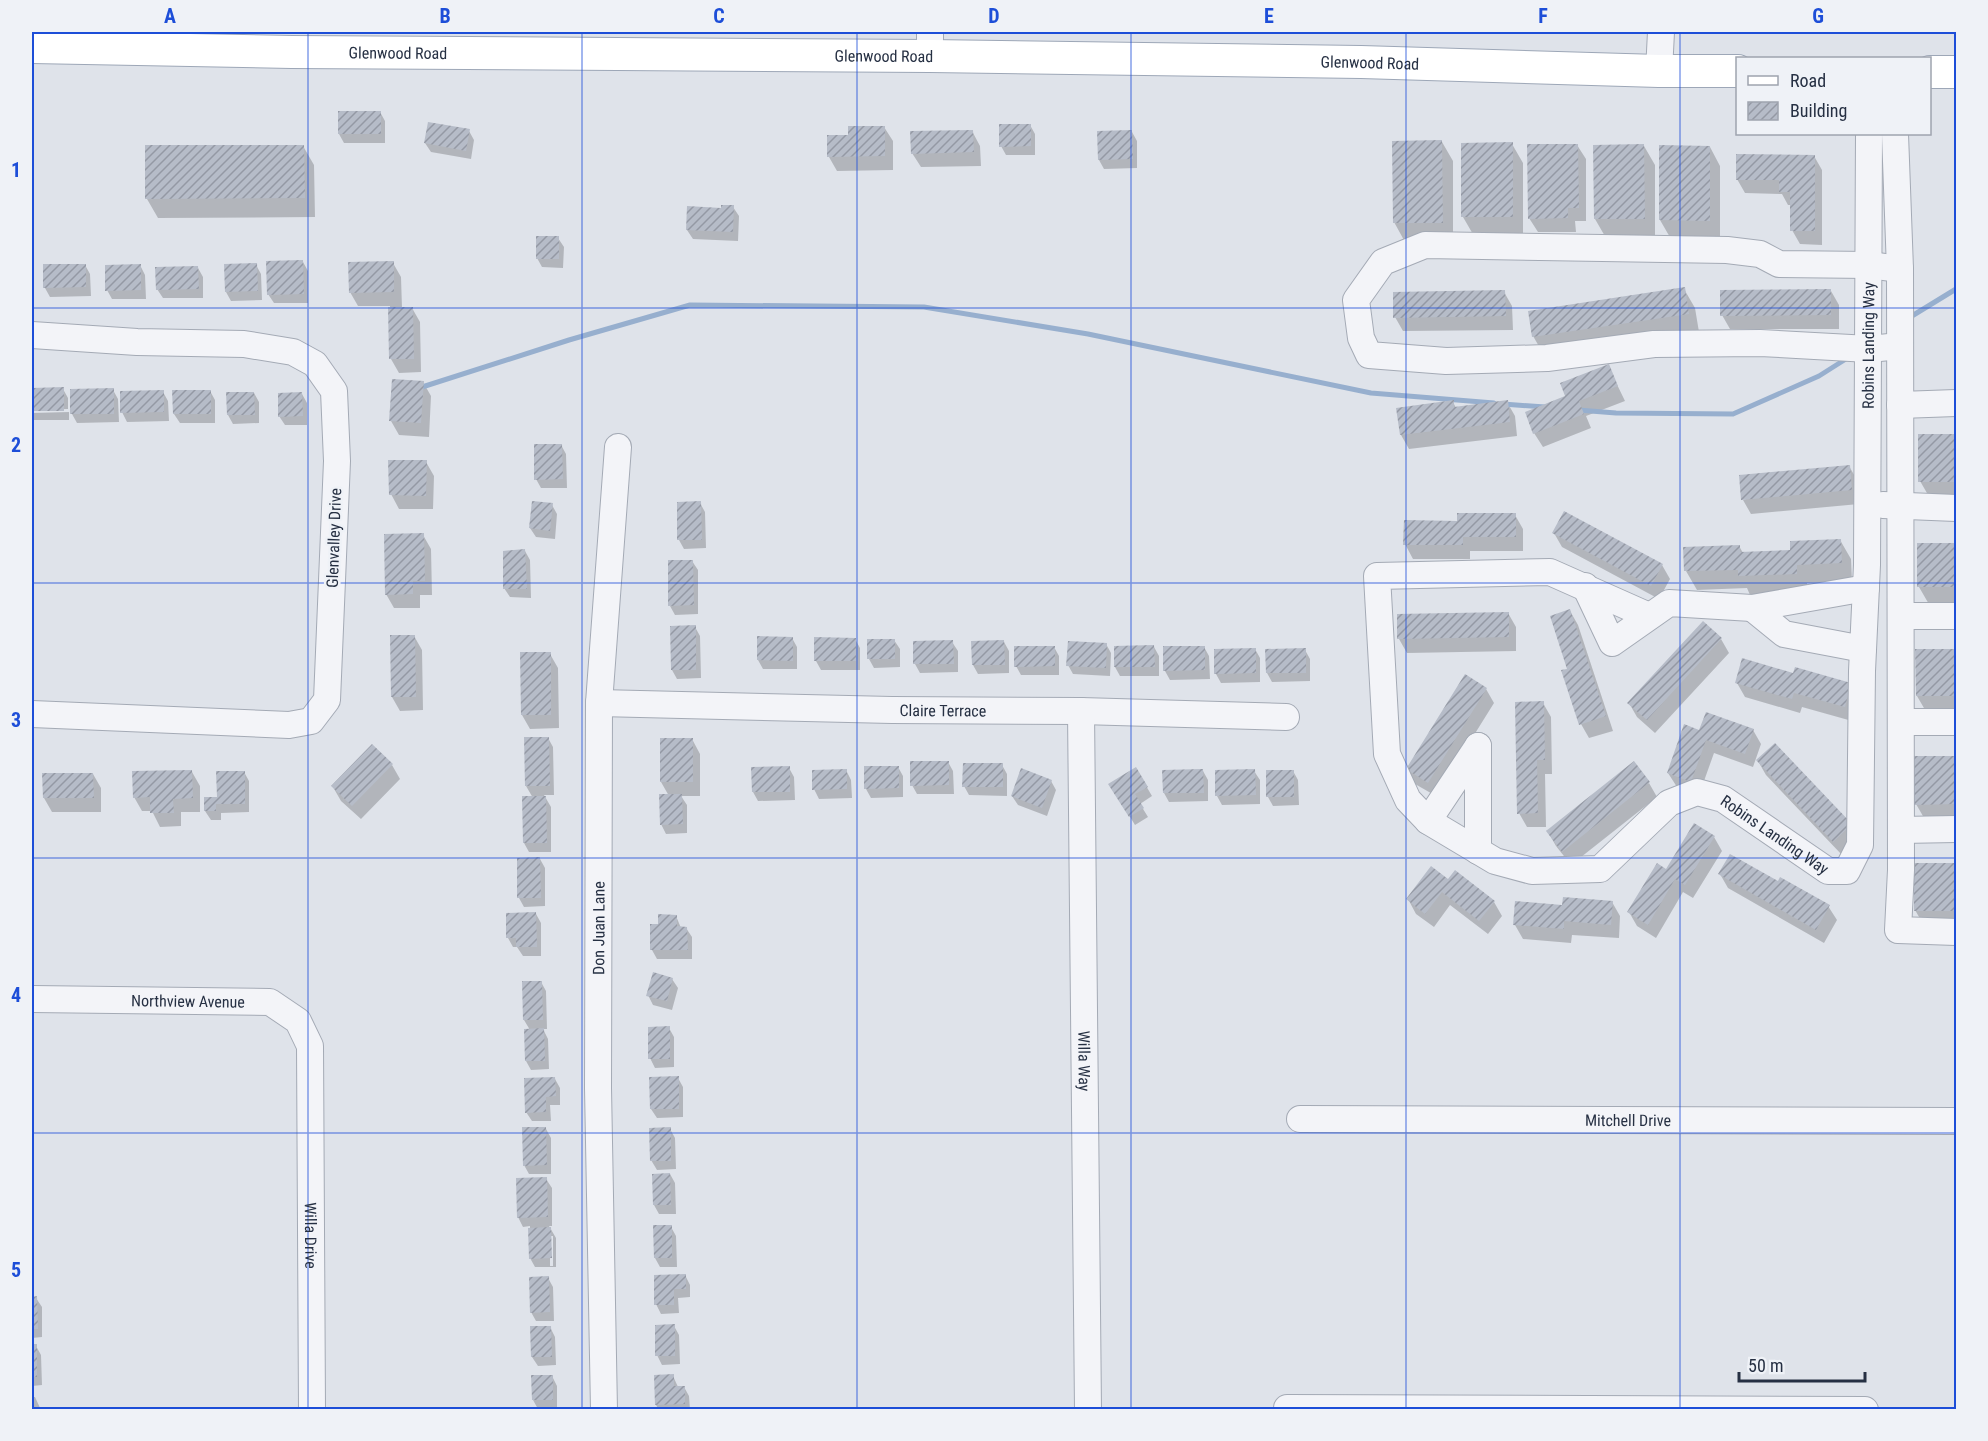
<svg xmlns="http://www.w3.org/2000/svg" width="1988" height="1441" font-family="'Roboto Condensed',sans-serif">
<defs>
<pattern id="building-hatch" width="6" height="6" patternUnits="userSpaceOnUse" patternTransform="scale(1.5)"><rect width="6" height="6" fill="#b6bcc8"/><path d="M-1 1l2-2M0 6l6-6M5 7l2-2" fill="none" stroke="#9499a4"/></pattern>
</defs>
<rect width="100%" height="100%" fill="#dfe3ea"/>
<path fill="#0003" fill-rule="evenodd" d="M380,112L385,121V143H344L339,134Z
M1030,125L1035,134V155H1006L1001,146Z
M884,127L893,141V170L837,171L829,157L850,136Z
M469,131L474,140L471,159L431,152L425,143Z
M972,131L980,146L981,166L921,167L912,153Z
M1132,132L1137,141V168L1104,169L1099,160Z
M1442,142L1453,161V241L1405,242L1394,222Z
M1512,144L1523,163V236H1474L1463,217Z
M1577,145L1586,159V221H1575L1576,232H1538L1529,218Z
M303,146L314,165L315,217L158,218L147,199Z
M1644,146L1655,165V238H1606L1595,219Z
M1661,147H1710L1720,166V239H1671L1660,220Z
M1814,156L1822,170V245L1800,244L1792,230V205H1788L1782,194L1745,193L1737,179Z
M733,207L739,216L738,241L693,239L687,230L723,209Z
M558,238L564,247L563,268L542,267L537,258Z
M303,262L308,271V303H274L268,294Z
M393,263L401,277L402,308H412L420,322L421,372L399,373L391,359L390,306H358L350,292Z
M85,265L90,274L91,296L50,297L45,288Z
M140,265L145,275L146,299H112L107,290Z
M256,265L261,274L262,300L231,301L226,292Z
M198,268L203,277V298H163L157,289Z
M32,273V274L33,296H32Z
M1684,289L1695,308L1699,332L1544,355L1533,336Z
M1831,291L1839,305V329H1730L1722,315Z
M1504,292L1512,306L1513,330L1403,331L1395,317Z
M1608,366L1625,401L1586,416L1591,428L1543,447L1534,433L1567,397Z
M423,382L431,396L429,437L399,435L391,421Z
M32,389H63L68,398V409L32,410Z
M113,390L118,399L119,422L77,423L72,414Z
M210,391L215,400V423H180L174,414V392Z
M163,392L168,401L169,421L127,422L122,412Z
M254,393L259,402V423L233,424L228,415Z
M302,394L307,403V425H285L279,416Z
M1453,402L1456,408L1507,402L1515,416L1517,436L1409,449L1401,435L1398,409Z
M69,412V420H32V413Z
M1920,436H1956V500H1931L1920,481Z
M561,445L566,454L567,488H541L536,479Z
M426,462L434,476L433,509H399L391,494Z
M1849,466L1857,480L1859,504L1751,514L1743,500Z
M700,503L705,512L706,548L684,549L679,540Z
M552,505L557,514L555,539L536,537L530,528Z
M1515,515L1523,529V551H1470V559H1413L1405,544Z
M1554,533L1662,565L1670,579L1659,599L1562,547Z
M423,535L431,549L432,595H420V608H394L386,594Z
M1840,540L1851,559L1852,582L1807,583V593L1750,595L1747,588L1697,590L1686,571L1685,548L1739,546L1743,553L1792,551Z
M1919,544H1956V606H1930L1919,587Z
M525,551L530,560L531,598L510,597L504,588Z
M692,561L698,570V614L675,615L670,606Z
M1570,611L1578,625L1613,731L1589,738L1581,724L1569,670Z
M1508,613L1516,627V651L1407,653L1399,639Z
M695,627L700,636L701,678L677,679L672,670Z
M414,636L422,650L423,710L400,711L392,697Z
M792,638L797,647V669H763L758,660Z
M855,639L860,648V670H821L816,661Z
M1721,639L1729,653L1655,733L1637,717L1629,703Z
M894,640L900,649V667L874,668L869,659Z
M952,642L958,651V672L920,673L915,664Z
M1004,642L1009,651V673L978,674L973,665Z
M1106,644L1111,653L1110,676L1073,674L1068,665Z
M1054,647L1059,656V675H1021L1016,666Z
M1154,647L1159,656V676H1120L1115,667Z
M1204,647L1209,656L1210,679L1170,680L1165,671Z
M1255,649L1260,658V682L1221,683L1216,674Z
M1305,650L1310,659V681L1272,682L1267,673Z
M1956,650V715H1928L1917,696V651Z
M550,654L558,668L559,728L530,729L522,715Z
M1794,675L1850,685L1852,721L1802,707L1800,713L1745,697L1737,683Z
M1486,689L1494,703L1436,796L1415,784L1407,770Z
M1543,703L1551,717L1552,774H1545L1546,827H1527L1519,813Z
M1753,730L1761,744L1753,767L1714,753L1699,795L1677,787L1668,773L1700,732Z
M548,738L553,747L554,795H544L551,807V852H529L524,843L533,798L526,786Z
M692,739L700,754V796H681L687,805V833L666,834L661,824L669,796L661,782Z
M1956,757V823H1927L1916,804V758Z
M1758,761L1850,825L1859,839L1842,855L1766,775Z
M948,762L953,771L954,794H917L912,785Z
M392,765L400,779L361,819L341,801L333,787Z
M1002,765L1007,774V796L969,795L964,786Z
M898,767L903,776V797L871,798L866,789Z
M789,768L794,777L795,800L758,801L753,792Z
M1136,769L1152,796L1140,804L1148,817L1135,825L1110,784Z
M846,770L851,780L852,798L819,799L814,789Z
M1203,771L1208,780V801L1169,802L1164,793Z
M1254,771L1260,780V804L1222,805L1217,796Z
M1293,771L1298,780L1299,805L1273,806L1268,797Z
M192,772L200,786V812H181V826L160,827L152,811H142L134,797Z
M244,772L249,781V812L221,813V820H211L205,811Z
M93,774L101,788V812H52L44,798Z
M1051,781L1056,790L1047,816L1018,805L1012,796Z
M1649,783L1657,797L1571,865L1556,846L1548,832Z
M1714,837L1722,851L1693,898L1683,892L1656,938L1637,926L1629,912L1666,871Z
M540,859L545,868V906L524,907L519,898Z
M1915,865H1956V929H1926L1915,910Z
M1720,874L1778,883L1828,906L1837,920L1824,943L1728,888Z
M1448,881L1494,902L1502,916L1488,934L1450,905L1434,927L1416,914L1408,899Z
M1612,902L1620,916L1619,938L1572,935L1571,943L1523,939L1515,925L1564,907Z
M536,914L541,923V956H523L517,947H513L508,938Z
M676,916L681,928H686L692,937V959H657L652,950L660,925Z
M672,979L678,988L672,1010L653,1005L648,995Z
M541,982L546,991L547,1029H543L548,1039L549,1069L531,1070L526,1061L530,1030L524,1020Z
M669,1028L674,1037V1067L655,1068L650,1058Z
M678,1078L683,1087V1117L657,1118L651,1109Z
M555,1079L560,1088V1105H550L551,1121H532L526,1112Z
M546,1129L551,1138V1174H529L524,1165Z
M670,1129L675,1138L676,1169L657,1170L651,1160Z
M670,1174L675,1183L676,1214H659L654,1205V1175Z
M546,1179L552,1188V1226H549L556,1238V1267H535L530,1258V1226L523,1227L518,1217ZM550,1236H553V1266H550Z
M671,1227L676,1236L677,1267H660L655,1258Z
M685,1275L690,1285V1297L678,1298L679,1313L661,1314L656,1304Z
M548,1278L553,1287L554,1321H536L531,1312Z
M32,1298H36L42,1307V1337L32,1338Z
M674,1326L679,1335L680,1364L662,1365L657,1355Z
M550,1327L555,1337L556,1365L538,1366L532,1357Z
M32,1346H36L41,1355L42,1385L32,1386Z
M552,1376L557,1386V1409H538L533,1400Z
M673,1376L678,1387H684L689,1396L690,1410H659L656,1405Z
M32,1397H35L41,1410H32Z"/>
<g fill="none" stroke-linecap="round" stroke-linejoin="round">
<path stroke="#97afce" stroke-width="5" d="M1907,319L1956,289
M419,388L569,340L690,305L924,307L1088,334L1371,393L1494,403
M1503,404L1545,407
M1578,410L1616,413L1733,414L1819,376L1849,357"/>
</g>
<path fill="url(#building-hatch)" d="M338,111H381V134H338Z
M428,122L470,129L466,151L424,143Z
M999,124H1031V146L999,147Z
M848,126H885V156L827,157V135H848Z
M973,130L974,152L911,154L910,131Z
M1132,130L1133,159L1098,160L1097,131Z
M1442,140L1443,223H1393L1392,141Z
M1513,142V217H1461V143Z
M1527,144H1578L1579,208H1568V218L1528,219Z
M1644,144L1645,219H1594L1593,145Z
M145,145H304L305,198L145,199Z
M1659,145L1710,146V221L1659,220Z
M1736,154L1815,155V231H1790V192H1779V180H1736Z
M721,205H734L733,232L686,230L687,206L721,208Z
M536,236H559V259H536Z
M303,260L304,294L267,295L266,261Z
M394,261V292L349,293L348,262Z
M257,263L258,291L225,292L224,264Z
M43,264H86V287L43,288Z
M141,264V290L105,291V265Z
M198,266L199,289L156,290L155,267Z
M1685,287L1689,314L1532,337L1528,311Z
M1831,289V315L1720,316V290Z
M1505,290L1506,316L1393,318V292Z
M388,307H413L414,359H389Z
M1609,364L1618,386L1579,401L1584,414L1533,434L1525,412L1565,396L1560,383Z
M392,379L424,381L421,423L389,421Z
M64,387V411H32V388Z
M114,388V414H70V389Z
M164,390V412L120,413V391Z
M172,390H211V414H173Z
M226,392H254L255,415H227Z
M302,392L303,416L278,417V393Z
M1454,400V407L1508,400L1510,422L1400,435L1396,408Z
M1918,434H1956V482H1918Z
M534,444H562L563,479L534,480Z
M388,460H427L426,496L389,495Z
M1850,465L1852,490L1741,500L1739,475Z
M532,501L553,503L550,531L529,528Z
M701,501L702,540H677V502Z
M1564,511L1663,564L1651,586L1552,533Z
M1457,513H1516V537H1463V545H1403L1404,520L1457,521Z
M424,533L425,581H413V594L385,595L384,534Z
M1841,539L1842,563L1797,565V574L1738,576V570L1684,571L1683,547L1740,545V552L1790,550V541Z
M1917,543H1956V587H1917Z
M525,549L527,589H503V551Z
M668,560H693L694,605L668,606Z
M1570,609L1606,716L1579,725L1561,670L1567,669L1550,616Z
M1509,612V637L1397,639V614Z
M1703,621L1722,638L1647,720L1627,703Z
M696,625V670H671L670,626Z
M390,635H415L416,697H391Z
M757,636L793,637V661L757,660Z
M814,637L856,638V661H814Z
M867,639H895V659H867Z
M953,640L954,664H913V641Z
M1004,640L1005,665H972L971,641Z
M1068,641L1107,643L1106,668L1066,666Z
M1154,645L1155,667H1114V646Z
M1014,646H1055V666L1014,667Z
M1163,646H1205V670L1163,671Z
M1256,648V673L1214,674V649Z
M1306,648V673H1266L1265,649Z
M1915,649H1956V696H1916Z
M520,652H551V715H521Z
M1742,658L1793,673L1795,667L1851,683L1845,707L1794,693L1792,699L1735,683Z
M1465,674L1487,688L1428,783L1406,769Z
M1544,701L1545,760H1537L1538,813L1517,814L1515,702Z
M1706,712L1754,729L1745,754L1706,740L1691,782L1667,773L1684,724L1699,730Z
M524,737H549L550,786H525Z
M660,738H693V782H660Z
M1775,743L1852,824L1833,842L1756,760Z
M372,744L393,764L352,806L331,786Z
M1914,756H1956V804L1914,805Z
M910,761H949V785L910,786Z
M1634,761L1650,782L1562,852L1546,831Z
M963,763H1003V787H962Z
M790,766V792H752L751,767Z
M864,766H899V788L864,789Z
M1136,767L1148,787L1135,794L1144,808L1129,817L1108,784Z
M1021,768L1052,780L1042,808L1011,796Z
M847,769V789L812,790V770Z
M1203,769L1204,793H1163L1162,770Z
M1255,769L1256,795L1215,796V770Z
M192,770L193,798L173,799L174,813H150V797L133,798L132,771Z
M1266,770H1294V797H1266Z
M216,771H245V804H216V811H204V797H217Z
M42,773H93L94,798H43Z
M659,794H682L683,824L660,825Z
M522,796H546L547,843H523Z
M1694,823L1715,836L1685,885L1675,879L1648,925L1627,912L1657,863L1666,869Z
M1730,854L1778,881L1780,877L1830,905L1816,930L1718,874Z
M540,857L541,898H517V858Z
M1914,863H1956V911H1914Z
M1431,866L1448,879L1455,870L1495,901L1479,921L1442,892L1425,914L1406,899Z
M1563,897L1613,901L1611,925L1564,921V929L1513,925L1515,901L1562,905Z
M536,912L537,947H516V938H506V913Z
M658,914L677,915V926L687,927L688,950H650V924H658Z
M653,972L673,978L667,1001L646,996Z
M522,981H542L543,1020H523Z
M670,1026V1059H648V1027Z
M544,1028L545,1061H525L524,1029Z
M679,1076V1109H650L649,1077Z
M555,1077L556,1096L546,1097V1112L525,1113L524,1078Z
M522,1127H546L547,1165L523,1166Z
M671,1127V1161H650L649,1128Z
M670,1173L671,1205H653L652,1174Z
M547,1177L548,1217L517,1218L516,1178Z
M653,1225H672V1258H654Z
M551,1227L552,1258L529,1259L528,1228Z
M686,1274V1289H674V1305H654V1275Z
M549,1276L550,1312L530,1313L529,1277Z
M37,1296L38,1329H32V1297Z
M675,1324V1356H655V1325Z
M530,1326H551L552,1357H531Z
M32,1344H37V1377H32Z
M674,1374V1386H685V1404L655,1405L654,1375Z
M531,1375H553V1400H532Z"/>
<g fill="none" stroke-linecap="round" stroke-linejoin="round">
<g stroke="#a4aab5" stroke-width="28">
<g id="minor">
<path d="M930,56V32"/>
<path d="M1659,71L1661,32"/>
<path d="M1895,134L1900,269L1901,870L1898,930L1956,932"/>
<path d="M32,335L137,342L244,344L293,352L315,364L334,391L337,461L327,700L311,721L289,725L32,714"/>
<path d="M1900,346L1869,349L1760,343L1654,344L1547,358L1446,361L1369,355L1361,338L1356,300L1383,262L1425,245L1727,250L1760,254L1779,264L1869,265L1900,269"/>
<path d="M1900,405L1956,403"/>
<path d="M1883,505L1956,508"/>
<path d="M1585,586L1612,643L1669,603L1752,608L1866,588"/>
<path d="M1752,608L1784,634L1863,649"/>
<path id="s1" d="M1649,616L1550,572L1377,576L1387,754L1408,800L1428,821L1495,861L1532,871L1600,869L1669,803L1697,792L1723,799L1828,871H1847L1860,845L1862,671L1867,565L1869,134"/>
<path d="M1901,616H1956"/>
<path id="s2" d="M599,703L892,710L1081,711L1286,717"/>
<path id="s3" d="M1081,711L1088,1410"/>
<path d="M1901,722H1956"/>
<path d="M1478,746V851"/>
<path d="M1428,821L1478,746"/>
<path d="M1901,830L1956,829"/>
<path id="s4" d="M32,999L270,1002L298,1021L310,1046L312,1410"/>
<path id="s5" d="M1300,1119L1956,1121"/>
<path d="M1287,1408L1865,1410"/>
<path id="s6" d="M604,1410L598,1088L599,703L618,447"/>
</g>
</g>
<g stroke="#9da7b7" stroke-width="34">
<g id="major">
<path id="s7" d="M32,47L292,52L930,56L1361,62L1659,71H1738"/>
<path d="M1930,72H1956"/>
</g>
</g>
<use href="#minor" stroke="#f3f4f8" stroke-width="26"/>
<use href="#major" stroke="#fff" stroke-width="32"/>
</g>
<path fill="none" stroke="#1d4ed8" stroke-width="1.5" stroke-opacity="0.55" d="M308,32V1410M582,32V1410M857,32V1410M1131,32V1410M1406,32V1410M1680,32V1410M32,308H1956M32,583H1956M32,858H1956M32,1133H1956"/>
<g text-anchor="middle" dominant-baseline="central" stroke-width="5" stroke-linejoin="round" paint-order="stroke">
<g font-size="16" fill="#263043" stroke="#eff2f7">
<text stroke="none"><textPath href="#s7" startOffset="366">Glenwood Road</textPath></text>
<text stroke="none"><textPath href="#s7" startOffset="852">Glenwood Road</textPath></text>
<text stroke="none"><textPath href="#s7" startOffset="1338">Glenwood Road</textPath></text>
<text stroke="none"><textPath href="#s1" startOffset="1551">Robins Landing Way</textPath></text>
<text transform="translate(334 538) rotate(-88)">Glenvalley Drive</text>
<text stroke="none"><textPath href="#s2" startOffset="344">Claire Terrace</textPath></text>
<text stroke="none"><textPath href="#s1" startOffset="939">Robins Landing Way</textPath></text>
<text stroke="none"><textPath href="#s6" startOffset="482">Don Juan Lane</textPath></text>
<text stroke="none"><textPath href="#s4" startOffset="156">Northview Avenue</textPath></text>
<text stroke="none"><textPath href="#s3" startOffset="350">Willa Way</textPath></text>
<text stroke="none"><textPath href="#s5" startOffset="328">Mitchell Drive</textPath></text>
<text stroke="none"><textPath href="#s4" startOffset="489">Willa Drive</textPath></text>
</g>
</g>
<rect width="1988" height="1441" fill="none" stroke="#eff2f7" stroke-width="66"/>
<rect x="1736" y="57" width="195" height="78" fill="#eff2f7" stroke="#9fa4af" stroke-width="1.5"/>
<rect x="1748" y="76" width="30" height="9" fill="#ffffff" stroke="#9fa4af" stroke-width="1.5"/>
<text x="1790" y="87" font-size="18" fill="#263043">Road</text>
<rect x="1748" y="102" width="30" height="18" fill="url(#building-hatch)" stroke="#9fa4af" stroke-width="1.5"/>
<text x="1790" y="117" font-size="18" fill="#263043">Building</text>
<path d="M1739 1372v9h126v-9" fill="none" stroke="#263043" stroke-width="3"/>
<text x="1748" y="1372" font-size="18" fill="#263043" stroke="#eff2f7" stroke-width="4.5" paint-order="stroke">50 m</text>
<rect x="33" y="33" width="1922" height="1375" fill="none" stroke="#1d4ed8" stroke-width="2"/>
<g font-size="20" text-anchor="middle" font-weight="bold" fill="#1d4ed8">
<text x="170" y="23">A</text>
<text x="445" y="23">B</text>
<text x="719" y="23">C</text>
<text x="994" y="23">D</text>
<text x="1269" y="23">E</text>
<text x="1543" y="23">F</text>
<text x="1818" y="23">G</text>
<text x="16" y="177">1</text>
<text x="16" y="452">2</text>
<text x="16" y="727">3</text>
<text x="16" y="1002">4</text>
<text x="16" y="1277">5</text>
</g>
</svg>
